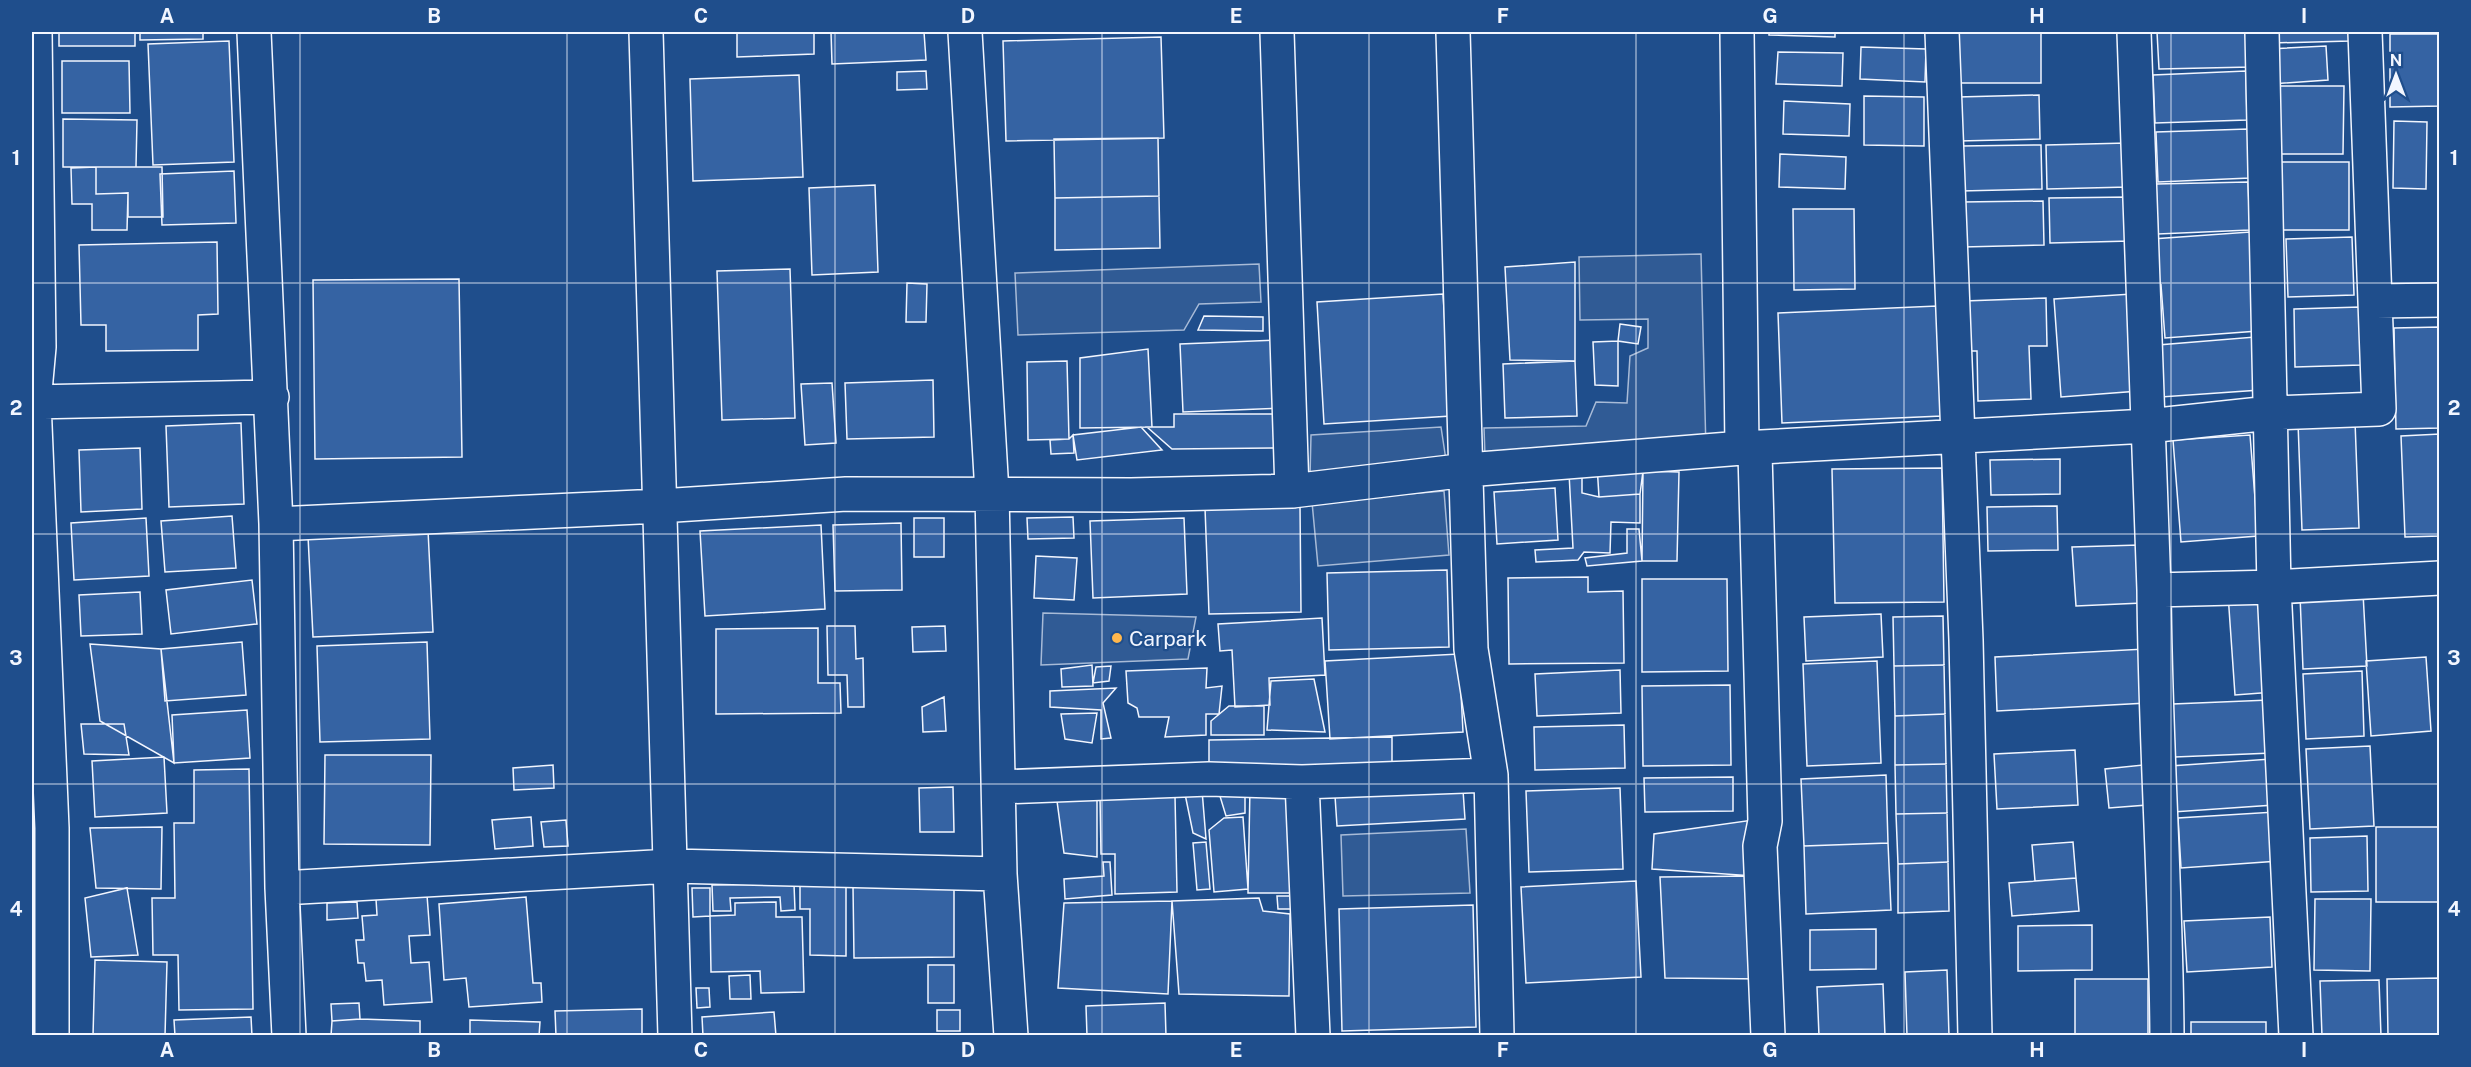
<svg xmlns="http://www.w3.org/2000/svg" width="2471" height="1067" font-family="'Public Sans',sans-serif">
<rect width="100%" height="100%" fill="#1f4e8c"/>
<path fill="#305b95" stroke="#a8bbd7" stroke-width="1.5" d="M1701,254L1706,450L1485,456L1484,428L1586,426L1596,402L1627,403L1630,356L1648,348V319L1580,320L1579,257Z
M1259,264L1261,302L1199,304L1184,330L1018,335L1015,273Z
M1441,427L1446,460L1310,477L1311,435Z
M1444,491L1449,555L1318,566L1312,502Z
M1043,613L1196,617L1188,659L1041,665Z
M1466,829L1470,893L1343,896L1341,835Z"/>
<path fill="#3563a3" stroke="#f2f6ff" stroke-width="1.5" d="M59,32H135V46H59Z
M140,32H203V39L140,40Z
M737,32H814V54L737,57Z
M831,32H924L926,60L832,64Z
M1769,32H1835V37L1769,35Z
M1959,32H2041V83H1959Z
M2157,32H2250L2251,67L2159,69Z
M2271,32H2350V41L2272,43Z
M2390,34H2440V106L2390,107Z
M1161,37L1164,138L1006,141L1003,41Z
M229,41L234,162L153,165L148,44Z
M2326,46L2328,80L2271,84L2269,49Z
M1861,47L1926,49L1925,82L1860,79Z
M1778,52L1843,53L1842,86L1776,84Z
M62,61H129L130,113H62Z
M926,71L927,89L897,90V72Z
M2246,71L2247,120L2155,123L2153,75Z
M799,75L803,177L693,181L690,79Z
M2274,86H2344L2343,154H2274Z
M2039,95L2040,139L1959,141L1958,97Z
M1864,96L1924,97V146L1864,145Z
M1784,101L1850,104L1849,136L1783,134Z
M63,119L137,120L136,167H63Z
M2394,121L2427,122L2426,189L2393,188Z
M2248,129L2250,178L2158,182L2156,132Z
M1158,138L1159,196L1055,198L1054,139Z
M2127,143L2128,187L2047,189L2046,145Z
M2041,145L2042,189L1961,191V146Z
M1780,154L1846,157L1845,189L1779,187Z
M2280,162H2349V230H2279Z
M96,167V194L128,193L127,230H92V204H72L71,168Z
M96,167H162L163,217H128V193L96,194Z
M234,171L236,223L162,225L160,174Z
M2248,182L2250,230L2158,234L2156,184Z
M875,185L878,272L812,275L809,188Z
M1159,196L1160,248L1055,250V198Z
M2130,197L2131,241L2050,243L2049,198Z
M2043,201L2044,245L1963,247L1962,202Z
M1793,209H1854L1855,289L1794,290Z
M2250,232L2258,331L2165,338L2161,285L2156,288L2152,239Z
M2352,237L2354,295L2288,297L2286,239Z
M217,242L218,314L198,315V350L106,351V325H81L79,245Z
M1575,262V361L1510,360L1505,267Z
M790,269L795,418L722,420L717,271Z
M459,279L462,457L315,459L313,280Z
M907,283L927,284L926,322H906Z
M1443,294L1451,416L1324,424L1317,302Z
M2132,294L2139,391L2061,397L2054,299Z
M2046,298L2047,346H2029L2031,399L1978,401L1977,351H1966L1964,301Z
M1937,306L1942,416L1782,423L1778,313Z
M2360,307L2361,365L2295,367L2294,309Z
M1204,316L1263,317V331L1198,330Z
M1620,324L1641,327L1638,344L1618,341Z
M2440,327V428L2396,429L2394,328Z
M2255,337L2260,390L2161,397L2158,345Z
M1280,340L1282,408L1183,412L1180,344Z
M1618,341V386L1595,385L1593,342Z
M1148,349L1152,427L1080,428V358Z
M1067,361L1069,439L1028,440L1027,362Z
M1575,361L1577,416L1505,418L1503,364Z
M933,380L934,437L847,439L845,383Z
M832,383L836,443L805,445L801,384Z
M1174,414H1282V448L1172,449L1147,427H1174Z
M2355,421L2359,528L2302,530L2298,423Z
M241,423L244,504L169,507L166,426Z
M1141,427L1162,450L1077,460L1073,435Z
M2440,434V536L2405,537L2401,436Z
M1073,435L1074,453L1051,454L1050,440L1069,439Z
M2250,435L2258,536L2181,542L2173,440Z
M140,448L142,509L81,512L79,450Z
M2060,459V494L1991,495L1990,460Z
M1597,465L1643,471L1640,494L1599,497Z
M1942,468L1944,602L1835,603L1832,469Z
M1643,471L1679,472L1677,561H1642Z
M1569,473L1582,476V493L1599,497L1640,494V523L1611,522L1610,553L1584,552L1578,560L1536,562L1535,550L1573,548Z
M1555,488L1558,540L1497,544L1494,492Z
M1300,506L1301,612L1209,614L1205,508Z
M2057,506L2058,550L1988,551L1987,507Z
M232,516L236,568L165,572L161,521Z
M1073,517L1074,538L1028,539L1027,518Z
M146,518L149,576L74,580L71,523Z
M914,518H944V557H914Z
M1184,518L1187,594L1093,598L1090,521Z
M901,523L902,590L835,591L833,525Z
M821,525L825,609L705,616L700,531Z
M1627,529H1639L1642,561L1587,566L1585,558L1627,553Z
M428,530L433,632L313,637L308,536Z
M2139,545L2142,603L2076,606L2072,547Z
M1036,556L1077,558L1074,600L1034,598Z
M1447,570L1449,647L1329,650L1327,573Z
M1588,577V592L1623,591L1624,663L1509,664L1508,578Z
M1642,579H1727L1728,671L1642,672Z
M252,580L257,624L171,634L166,590Z
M2268,591L2274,692L2235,695L2228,594Z
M140,592L142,634L81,636L79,595Z
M2363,593L2367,666L2303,669L2300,596Z
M1881,614L1883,657L1806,661L1804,617Z
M1943,616L1944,665L1894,666L1893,617Z
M1322,618L1325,675L1269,678L1270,705L1235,707L1232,650L1220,651L1218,624Z
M827,626H855L856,659L863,658L864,707H848L847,675H828Z
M945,626L946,651L913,652L912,627Z
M818,628V683H840L841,713L716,714V629Z
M242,642L246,695L165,701L161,649Z
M427,642L430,739L320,742L317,646Z
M90,644L161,649L174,763L100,721Z
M2145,649L2147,703L1997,711L1995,657Z
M1459,654L1463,732L1330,739L1325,661Z
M2426,657L2431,731L2371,736L2366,661Z
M1877,661L1881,763L1807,766L1803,664Z
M1092,665L1093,686L1062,687L1061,669Z
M1944,665L1945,714L1895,716L1894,666Z
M1111,666L1109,681L1093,683L1096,667Z
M1207,668L1206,688L1222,686L1219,714H1206V735L1165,737L1169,717H1139L1137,708L1128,703L1126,671Z
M1620,670L1621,713L1537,716L1535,674Z
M2362,671L2364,736L2306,739L2303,674Z
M1314,679L1325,732L1267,730L1271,681Z
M1730,685L1731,765L1643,766L1642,686Z
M1116,688L1103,703L1111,738L1101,739V710L1050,707V691Z
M944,697L946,731L923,732L922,707Z
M2269,700L2272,753L2175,757L2173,704Z
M1229,706H1264V735H1211V721Z
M247,710L250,758L174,763L172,715Z
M1097,713L1092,743L1065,739L1061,714Z
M1945,714L1946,764L1895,765V716Z
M81,724H124L129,755L84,754Z
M1624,725L1625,768L1535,770L1534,727Z
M1392,737V776L1209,779V740Z
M2370,746L2374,826L2310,829L2306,749Z
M2075,750L2078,805L1997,809L1994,754Z
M325,755H431L430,845L324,844Z
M164,757L167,813L95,817L92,761Z
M2271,759L2274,805L2173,812L2170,766Z
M1946,764L1947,813L1896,814L1895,765Z
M553,765L554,788L514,790L513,768Z
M2143,765L2147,805L2109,808L2105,769Z
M249,769L253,1009L179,1010L178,955H153L152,898H175L174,823H194V770Z
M1886,775L1888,843L1804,846L1801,779Z
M1733,777V811L1645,812L1644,778Z
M953,787L954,832H920L919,788Z
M1250,787H1300L1303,893H1248Z
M1620,788L1623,869L1529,872L1526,791Z
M1202,790L1206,839L1193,833L1185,794Z
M1245,790V813L1226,816L1219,793Z
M1463,790L1465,819L1337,826L1335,796Z
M1097,794V857L1064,853L1057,801Z
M1175,796L1177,892L1115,894V854H1101L1100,797Z
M2275,812L2279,861L2181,868L2178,818Z
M1947,813L1948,862L1898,864L1896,814Z
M531,817L533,846L495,849L492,820Z
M1243,817L1248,889L1214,892L1209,830L1224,818Z
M566,820L568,846L544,847L541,822Z
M1753,820L1754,876L1652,869L1654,834Z
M162,827L161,889L96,888L90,828Z
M2376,827H2439V902H2376Z
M2367,836L2368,891L2311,892L2310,838Z
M1206,842L1210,889L1197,890L1193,843Z
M2073,842L2076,878L2035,881L2032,845Z
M1888,843L1891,910L1806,914L1804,846Z
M1103,862H1110L1112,895L1065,899L1064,879L1104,876Z
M1948,862L1949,911L1898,913V864Z
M1754,876L1766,979L1665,978L1660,877Z
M2076,878L2079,911L2012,916L2009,883Z
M1636,881L1641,977L1526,983L1521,887Z
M794,884L795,910L781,911L780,897L730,898L731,911H713L712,885Z
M800,885L846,886V956L810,955V909H800Z
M954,885V957L854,958L853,887Z
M127,888L138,955L91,957L85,898Z
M692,888H710V916L693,917Z
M427,895L430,935L409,936L411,963L429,962L432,1002L384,1005L382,980L366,981L364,963H358L356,940H364L362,916L377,915L376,899Z
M1277,896H1298V909H1278Z
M526,897L533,983H541L542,1002L469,1007L466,978L444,980L439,904Z
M1259,898L1263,911L1290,914L1289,996L1179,994L1172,901Z
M2315,899H2371L2370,971L2314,970Z
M1172,901L1168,994L1058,988L1064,903Z
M357,902L358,918L327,920V903Z
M776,902V917H802L804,992L761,993L760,971L711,972L710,916L735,915V903Z
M1473,905L1476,1027L1342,1031L1339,909Z
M2270,917L2272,967L2187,972L2184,921Z
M2092,925V970L2018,971V926Z
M1876,929V969L1810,970V930Z
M95,960L167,962L165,1036H93Z
M928,965H954V1003H928Z
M1947,970L1949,1036H1907L1905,972Z
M750,975L751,999H730L729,976Z
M2440,978V1036H2388L2387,979Z
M2075,979H2148V1036H2075Z
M2379,980L2381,1036H2322L2320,981Z
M1883,984L1885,1036H1819L1817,987Z
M696,988H709L710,1007L697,1008Z
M32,998H38L39,1036H32Z
M359,1003L360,1019L332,1021L331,1004Z
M1165,1003L1166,1036H1087L1086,1006Z
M642,1009V1036H556L555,1011Z
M937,1010H960V1031H937Z
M774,1012L776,1036H703L702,1017Z
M251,1017L252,1036H175L174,1020Z
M360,1019L420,1021V1036H331L332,1021Z
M470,1020L540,1022L539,1036H470Z
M2191,1022H2266V1036H2191Z"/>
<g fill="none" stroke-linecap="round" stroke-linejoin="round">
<g stroke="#f2f6ff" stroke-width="36">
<path id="minor" d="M35,32L39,347L34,402L52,828V1036
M254,32L276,524L282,888L289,1036
M646,32L675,1036
M965,32L992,493L1000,874L1011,1036
M1277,32L1292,491
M1453,32L1471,649L1491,775L1497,1036
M1737,32L1742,448L1755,453L1765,821L1760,846L1768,1036
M1942,32L1966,640L1975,1036
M2134,32L2154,590C2155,738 2166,887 2167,1036
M2262,32L2274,587L2296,1036
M2376,301L2440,300
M32,402L272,397
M276,524L660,506L846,494L1131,495L1292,491L1467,470L1742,448L2148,426L2270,413L2379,409L2365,32
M2154,590L2274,587L2440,578
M1302,782L1313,1036
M1000,787L1209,779L1302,782L1491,775
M282,888L671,866L1000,874"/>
</g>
<use href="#minor" stroke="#1f4e8c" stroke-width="33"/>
</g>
<path fill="none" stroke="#f2f6ff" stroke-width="1.5" stroke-opacity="0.55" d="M300,32V1036M567,32V1036M835,32V1036M1102,32V1036M1369,32V1036M1636,32V1036M1904,32V1036M2171,32V1036M32,283H2440M32,534H2440M32,784H2440"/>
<circle fill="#ffb74d" stroke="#1f4e8c" stroke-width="2" cx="1117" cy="638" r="6"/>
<g text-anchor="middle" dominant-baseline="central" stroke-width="4.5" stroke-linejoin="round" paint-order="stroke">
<g font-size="21" fill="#f2f6ff" stroke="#1f4e8c" text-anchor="start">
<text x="1129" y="638">Carpark</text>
</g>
</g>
<rect width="2471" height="1067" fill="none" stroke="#1f4e8c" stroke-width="66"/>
<g transform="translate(2396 75)" stroke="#1f4e8c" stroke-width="4.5" paint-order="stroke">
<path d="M0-4.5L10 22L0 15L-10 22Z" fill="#f2f6ff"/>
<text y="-9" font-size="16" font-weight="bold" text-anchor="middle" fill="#f2f6ff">N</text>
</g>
<rect x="33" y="33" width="2405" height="1001" fill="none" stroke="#f2f6ff" stroke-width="2"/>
<g font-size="20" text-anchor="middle" font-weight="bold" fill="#f2f6ff">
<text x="167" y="23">A</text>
<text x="434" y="23">B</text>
<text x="701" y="23">C</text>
<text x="968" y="23">D</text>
<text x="1236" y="23">E</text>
<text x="1503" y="23">F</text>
<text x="1770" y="23">G</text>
<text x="2037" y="23">H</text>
<text x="2304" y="23">I</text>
<text x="16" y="165">1</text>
<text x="2454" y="165">1</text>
<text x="16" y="415">2</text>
<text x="2454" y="415">2</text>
<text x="16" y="665">3</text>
<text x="2454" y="665">3</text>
<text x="16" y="916">4</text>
<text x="2454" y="916">4</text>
<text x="167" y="1057">A</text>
<text x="434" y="1057">B</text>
<text x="701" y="1057">C</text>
<text x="968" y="1057">D</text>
<text x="1236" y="1057">E</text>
<text x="1503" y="1057">F</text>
<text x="1770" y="1057">G</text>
<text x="2037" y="1057">H</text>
<text x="2304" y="1057">I</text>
</g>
</svg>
